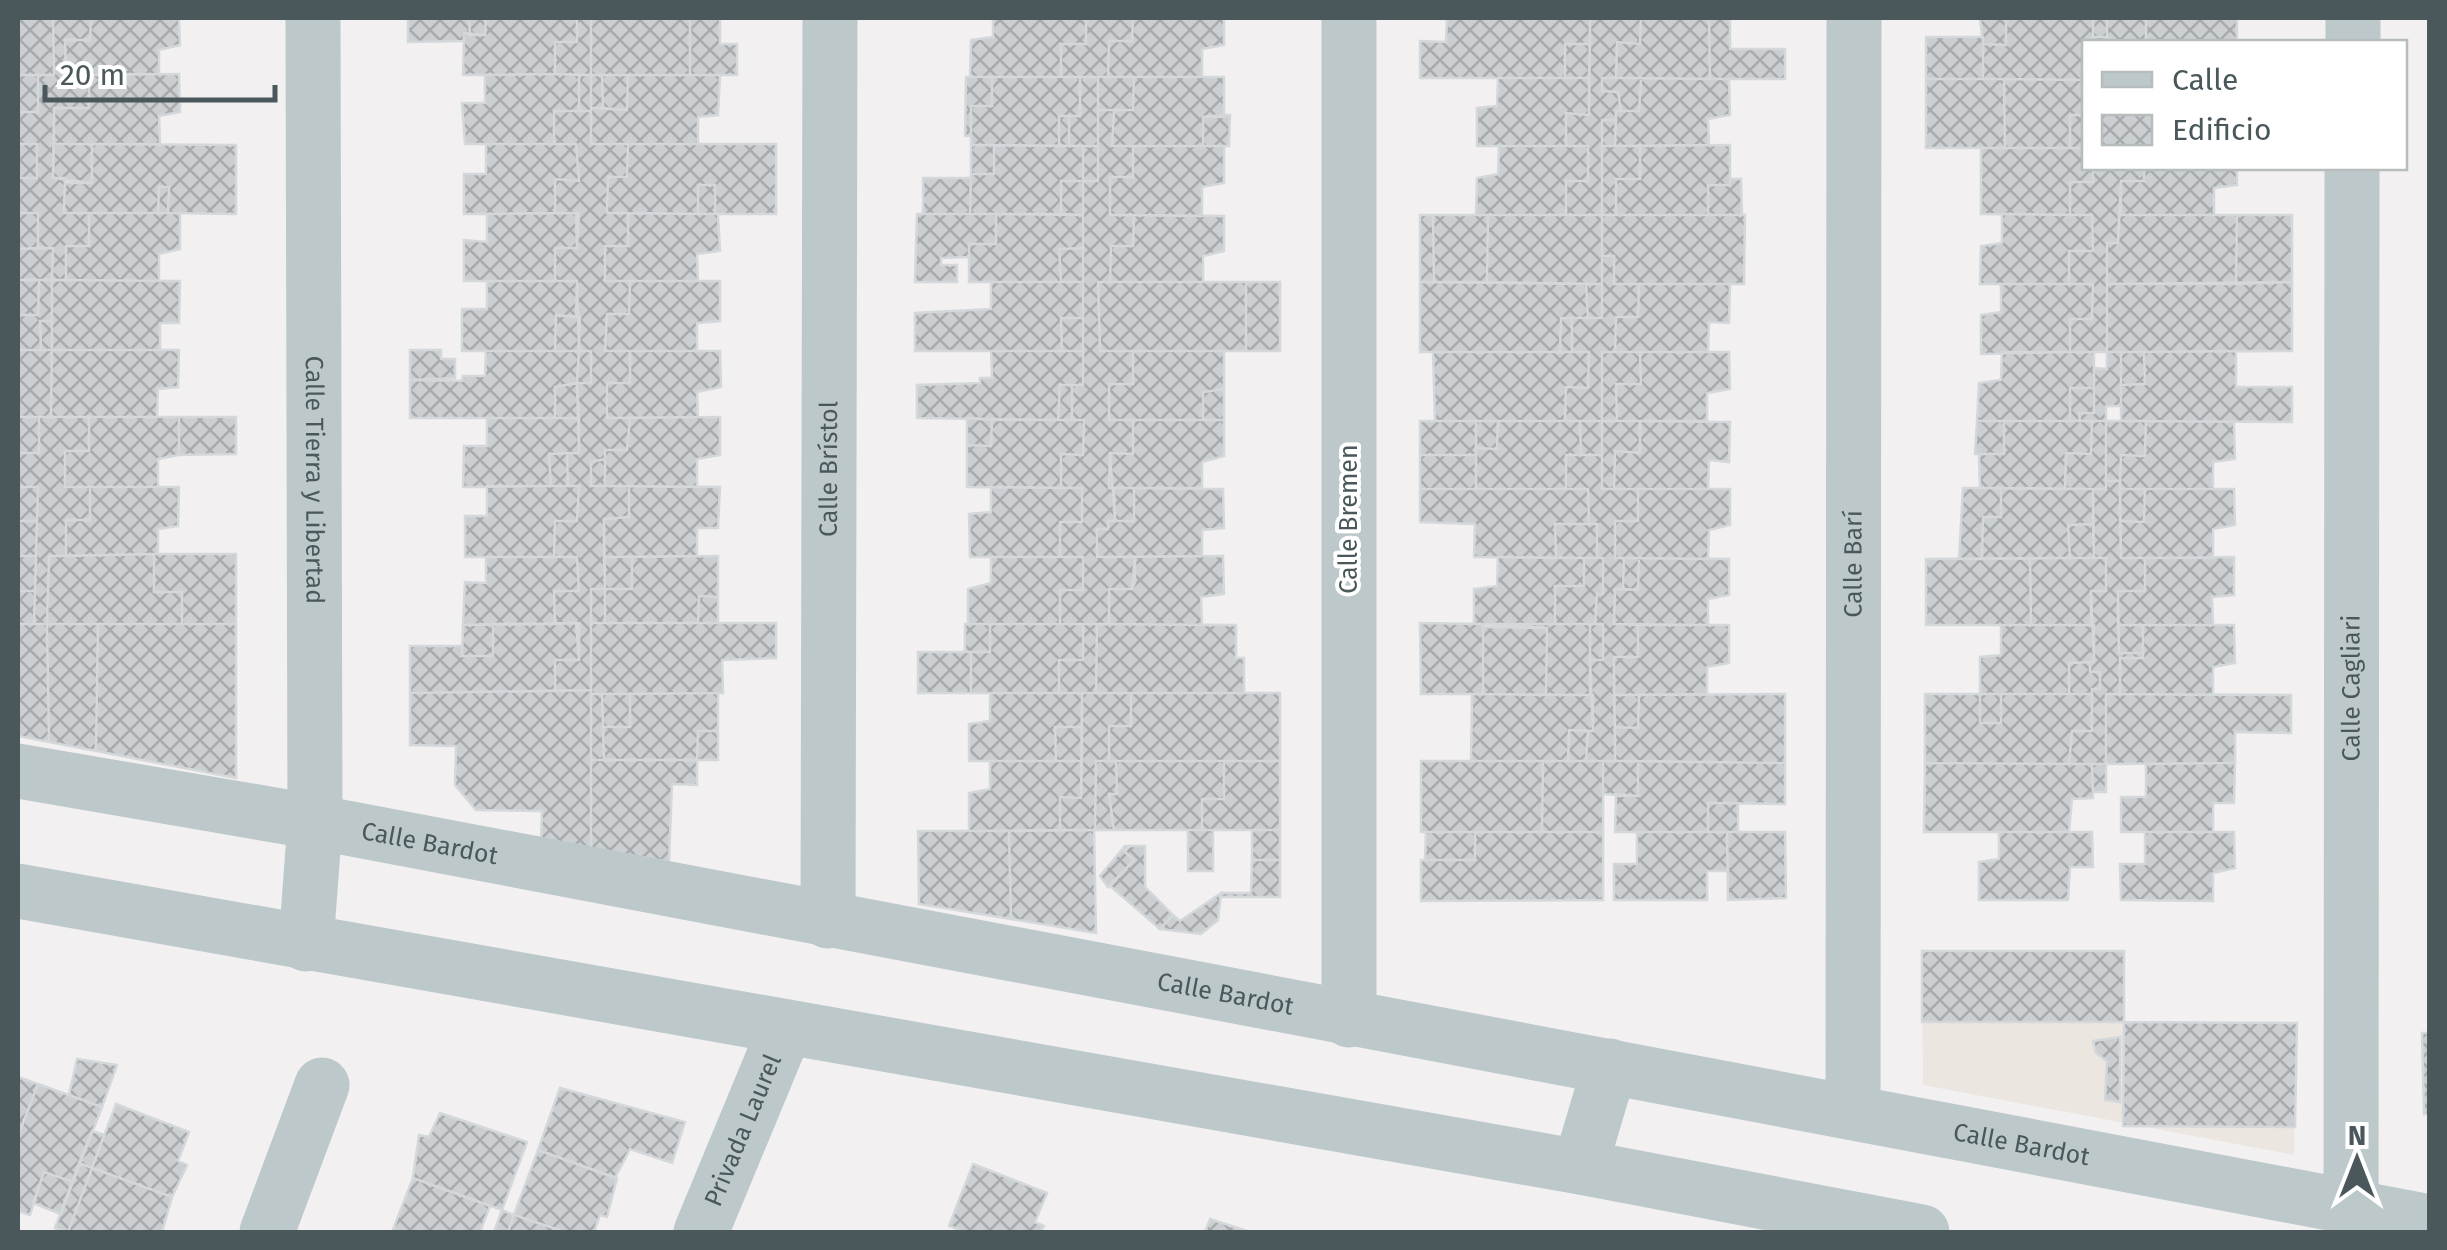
<svg xmlns="http://www.w3.org/2000/svg" width="2447" height="1250" font-family="'Fira Sans',sans-serif">
<defs>
<pattern id="building-cross-hatch" width="8" height="8" patternUnits="userSpaceOnUse" patternTransform="scale(2.5)"><rect width="8" height="8" fill="#cbcfd1"/><path d="M0 0l8 8M0 8l8-8" fill="none" stroke="#a7abad"/></pattern>
</defs>
<rect width="100%" height="100%" fill="#f2f0f1"/>
<path fill="#ece6e0" d="M1922,951H2124L2125,1022L2297,1023L2294,1155L1923,1085Z"/>
<path fill="url(#building-cross-hatch)" stroke="#d5d8db" stroke-width="2.5" d="M18,18H53L54,75H18Z
M53,18H91L90,40H65L66,75H89V108H54L53,178H65L64,213H89V246H66V280H52L53,248H38V213H18V178H37V144H18V112H38V75H54Z
M91,18H179L180,45L159,50V74L66,75L65,40H90Z
M408,18H469L470,35L464,33V41L408,42Z
M469,18H486L485,35H470Z
M486,18H577V42H555V74L463,75L464,33L485,35Z
M577,18H591V75L555,74V42H577Z
M591,18H690V75H591Z
M690,18H720V44H737V75H690Z
M993,18H1086V44H1061V77H970L971,40L993,37Z
M1086,18H1133L1132,41H1109L1108,77H1061V44H1086Z
M1133,18H1224V45L1202,49V77H1108L1109,41H1132Z
M1447,18H1590V44H1565V78H1420V41L1446,42Z
M1590,18H1641L1640,44L1617,42L1616,78H1602V91L1618,92L1621,111H1616V120H1602V215H1566V181H1588V146H1566V113L1589,115Z
M1641,18H1709L1710,79L1616,78L1617,42L1640,44Z
M1709,18H1730V49H1785V79H1710Z
M1980,18H2006V45L1983,44Z
M2006,18H2093V37H2107V42H2084V80L1983,79V44L2006,45Z
M2093,18H2107V37H2093Z
M2107,18H2146V42H2107Z
M2146,18H2237V42H2122H2146Z
M1926,37H1983V79H1926Z
M1565,44H1590L1589,78H1565Z
M179,74L180,112L159,116L160,144H54V108H89V75Z
M556,74L579,75V111H554V144H465L462,103H485V75Z
M18,75H38V112H18Z
M579,75H591V111H579Z
M591,75H602L603,108H591Z
M602,75H628L627,110L603,108Z
M628,75H720L718,115L698,117V144H591V108L627,110Z
M966,77H992V106H971V136H965Z
M992,77H1080V116H1059V146L971,145V106H992Z
M1080,77H1098V146H1069V116H1080Z
M1098,77H1134L1133,110H1098Z
M1134,77H1224V117H1203V146H1112L1114,110H1133Z
M1498,78H1589V115L1566,113V146H1477V108L1497,106Z
M1602,78H1641L1639,111H1621L1618,92L1602,91Z
M1641,78L1729,79L1730,115L1708,119L1709,145L1615,146L1616,111H1639Z
M1926,79H2004L2005,148H1926Z
M2004,79L2084,80V115H2070V148H2005Z
M1098,110H1114L1112,146H1133V177H1110V215H1134L1133,246H1111L1110,282H1098L1100,351H1133V384H1109V420H1133V454L1110,453L1115,521H1108V529H1097V557H1135V582L1132,589H1109V624H1060V590H1083V557H1060V522H1082V488H1061V454L1083,455L1084,420H1072V385H1083V181H1098Z
M554,111H591V144H628L627,177H608L607,213H628V246H605V281H630L629,314H607L605,351H630V383H607V418H630L627,450H605V459L591,462V486H629V517L604,519L605,589H591V690L555,691V660H579V623L555,624L554,591H579L577,557H554L555,521H577L579,486H568L567,453H579L577,383H591V351H579L577,281H555V248H577L579,213H555V179L579,181L576,144H554Z
M1224,115H1230L1229,146H1203V117Z
M2070,115H2084V148H2070Z
M1059,116H1069V146H1059Z
M1602,120H1616L1615,146H1602Z
M18,144H37V178H18Z
M54,144H92V183L53,178Z
M92,144L236,145V214L168,213L169,187H159L158,213H64L65,183H92Z
M486,144H576L579,181L555,179V213L464,214V174H486Z
M628,144H776V214H715V185H698V214L607,213L608,177H627Z
M971,145H994V174H971Z
M994,145L1083,146V181H1061V214H970L971,174H994Z
M1730,145V185H1708V215H1616V179H1640V146Z
M1083,146H1098V181H1083Z
M1133,146H1224V183L1202,187V216L1110,215V177H1133Z
M1499,146H1588V181H1566V215H1476L1477,178L1498,174Z
M1602,146H1640V179H1616V215H1602Z
M1981,148H2084V168H2093V182H2070V215L1981,214Z
M2093,168H2144V181H2121L2118,243H2107V352H2070V319H2092L2093,284H2069V251H2093L2092,215H2070V182H2093Z
M2144,168H2237V185L2214,188V215H2121V181H2144Z
M923,178H971L970,214H923Z
M1730,179H1741L1742,215H1708V185H1730Z
M1061,181H1083V215L1061,214Z
M698,185H715V214H698Z
M159,187H169L168,213H158Z
M18,213H38V248L18,249Z
M89,213H180V249L159,254V281L66,280V246H89Z
M576,213L577,248H555V281H464V240L487,242V214Z
M628,213L718,214L720,251L697,254L698,281H605V246H628Z
M917,214H996V244H969V257L941,258V265H957V282H915Z
M996,214L1083,215V248L1059,249L1061,282H969V244H996Z
M2002,214L2092,215L2093,251H2069V284H1980L1981,246L2002,243Z
M1134,215L1224,216V251L1203,256V282H1110L1111,246H1133Z
M1420,215H1433L1434,282H1420Z
M1433,215H1488L1487,282H1434Z
M1488,215H1602V284L1487,282Z
M1602,215H1745L1744,284H1614V256H1602Z
M2119,215H2237L2236,284H2107V243H2118Z
M2237,215H2292V282L2236,284Z
M53,248L52,280H18V249Z
M1083,248V282H1061L1059,249Z
M1602,256H1614V284H1639L1638,317H1616L1615,352H1602V421H1565L1566,387L1588,388L1589,352H1572V318H1602Z
M18,280H39L38,315H18Z
M39,280H52V321H40L41,350H18V315H38Z
M52,280L180,281L179,323H160V350H52Z
M487,281H577L576,317L556,315L555,351H462V309H487Z
M630,281H720V321L697,323V351H605L607,314H629Z
M991,282H1083V318H1061L1062,351H915V313L991,309Z
M1098,282H1246V351H1100Z
M1246,282H1280V351H1246Z
M1420,282L1586,284L1588,318H1561L1560,352H1420Z
M2292,282V351L2107,352V284Z
M1586,284H1602V318H1588Z
M1639,284H1730L1729,323L1709,322L1708,352H1615L1616,317H1638Z
M2001,284H2093L2092,319H2070V352L1981,354V315L2001,312Z
M556,315L580,317L579,351H555Z
M1061,318H1083V351H1062Z
M1561,318H1572V352H1560Z
M40,321H52V350H41Z
M18,350H52L51,417H18Z
M52,350H179L178,387L158,389L157,417H51Z
M410,350H441V359H455V378L410,380Z
M486,351H579L577,383L555,387V418H410V380L462,381L463,376H485Z
M579,351H591V383H577Z
M630,351H720L721,387L697,392L698,417L607,418V383H630Z
M991,351H1083V385H1060L1058,420L917,418V385L980,383V378H992Z
M1133,351H1224V389L1203,392V420H1109V384H1133Z
M2236,351V387H2292V422L2121,421V385L2145,384L2144,352Z
M1433,352H1589L1588,388L1566,387L1565,421H1435Z
M1602,352H1640L1641,384H1616L1617,421H1602Z
M1640,352H1729L1730,389L1707,393V421H1617L1616,384H1641Z
M2002,352H2094V388H2070V421H1977L1979,383L2001,380Z
M2107,352H2121V406H2106V421H2080L2079,413H2094V368L2107,369Z
M2121,352H2144L2145,384L2121,385Z
M577,383L579,418H555V387Z
M1060,385H1072V420H1058Z
M2070,388H2094V413H2079L2080,421H2070Z
M1224,389V420H1203V392Z
M18,417H39V453H18Z
M39,417H89V451H65V487H90V520H66V556H49L47,624H34L38,487H18V453H39Z
M89,417H179V455L158,459V487H65V451H89Z
M179,417H236V454L179,455Z
M720,417V455L697,459V487L605,486V450H627L630,418Z
M487,418H579V453L549,454L551,486L463,487L464,446H487Z
M967,418L992,420L991,446L967,445Z
M992,420H1084L1083,455L1061,454V488L967,487V445L991,446Z
M1133,420H1224V456L1202,462V488H1109L1110,453L1133,454Z
M1420,421H1476V455H1420Z
M1476,421H1498L1497,449L1476,448Z
M1498,421H1580L1581,455H1566V489H1476V448L1497,449Z
M1580,421H1602V455H1581Z
M1602,421H1640V453L1615,451L1614,489H1602Z
M1640,421L1730,422L1729,462L1709,460L1708,489H1614L1615,451L1640,453Z
M1977,421H2004V454H1975Z
M2004,421H2092L2091,454L2066,453L2065,489L1980,488L1979,454H2004Z
M2092,421H2106V489H2065L2066,453L2091,454Z
M2106,421H2146L2145,456L2121,455L2120,481H2106Z
M2146,421L2234,422L2235,459L2213,462V489H2120L2121,455L2145,456Z
M567,453L568,486H551L549,454Z
M1420,455H1476V489H1420Z
M1566,455H1602V489H1638V521H1615V558H1624L1623,589H1615L1614,624L1638,625V657H1614L1615,761H1586L1588,731H1593L1590,660H1603V624H1595L1597,594H1603V558H1597V524H1589L1588,489H1566Z
M605,459V486H591V462Z
M2106,481H2120L2121,558H2145V591H2118L2119,653H2143V658H2120V694H2106V764H2069L2072,731H2092V689H2100V672H2090V662H2094L2091,591H2106V558H2094L2093,489H2106Z
M487,486H579L577,521H555L554,557H465V516H487Z
M629,486L720,487L718,528H697V556L604,557V519L629,517Z
M18,487H38L37,521H18Z
M90,487H179L178,526L158,529V554L66,556V520H90Z
M991,487L1082,488V522H1060V557H970L969,514L991,512Z
M1114,488H1134V521H1115Z
M1134,488L1223,489L1224,528L1202,530V556L1097,557V529H1108V521H1134Z
M1963,488H2001V517H1983L1982,559H1959Z
M2001,488L2093,489V524L2068,525L2070,558L1982,559L1983,517H2001Z
M1420,489H1588L1589,524H1555L1556,558L1474,557L1475,524L1420,522Z
M1638,489H1730V525L1709,530L1708,559L1615,558V521H1638Z
M2120,489H2145L2144,522L2120,521Z
M2145,489H2234L2235,525L2213,529V558H2121L2120,521L2144,522Z
M18,521H37L36,556H18Z
M1555,524H1597V558H1556Z
M2093,524L2094,558H2070L2068,525Z
M154,554V592H182V624H47L49,556Z
M154,554H236V624H182V592H154Z
M18,556H36L35,591H18Z
M718,556V597L699,596L698,623H605V589H632V557Z
M1223,556L1224,594L1201,597L1202,625L1109,624V589H1132L1135,557Z
M486,557H577L579,591H554L555,624L463,625L465,582L486,583Z
M604,557H632V589H605Z
M991,557H1083V590H1060V624H968V589L991,583Z
M1498,557L1584,558V586H1555V624H1474V589L1497,586Z
M2234,557V595L2212,597L2213,625H2118V591H2145V558Z
M1584,558H1603V594H1597L1595,624H1555V586H1584Z
M1624,558H1639L1638,590L1623,589Z
M1639,558L1729,559V595L1708,599V625L1614,624L1615,589L1638,590Z
M2030,558L2031,625H1926V559Z
M2030,558H2106V591H2091V625H2031Z
M591,589H605V623H591Z
M18,591H35L34,624H18Z
M699,596L718,597V623H698Z
M576,623L579,660H555V691L410,693V646H462V656H493V624Z
M591,623H776V658L722,660L723,693L591,694Z
M1420,623L1483,624V694H1421Z
M18,624H47L49,742L18,736Z
M47,624H98L96,751L49,742Z
M98,624H236V778L96,751Z
M493,624V656H462L463,625Z
M965,624H990V652H965Z
M990,624H1083V660H1059V693H971V652H990Z
M1083,624H1097L1096,693H1059V660H1083Z
M1097,624L1236,625V658H1244V693H1096Z
M1483,624H1590V695H1546L1547,628Z
M1590,624H1603V660H1590Z
M1638,625H1729V663L1707,667V694L1614,695V657H1638Z
M2001,625H2094V662L2069,663V694H1980V657L2001,655Z
M2118,625H2143V653H2119Z
M2143,625H2234L2235,663L2213,667V695L2120,694V658H2143Z
M1483,627L1547,628L1546,695L1483,694Z
M918,652H971V693H918Z
M2090,662V672H2100V689H2092V694H2069V663Z
M591,690V848L541,839L542,811L476,810L455,785L456,746L410,745V693Z
M718,693V731H698L697,760H604L603,727H630V694Z
M990,693H1082V727H1055L1056,761H969V724L990,721Z
M1082,693H1131V726H1109V761H1096L1095,830H1060V797L1081,798Z
M1131,693H1280V761H1109V726H1131Z
M591,694H602L604,760H591Z
M602,694H630V727H603Z
M1472,694L1593,695V731L1569,730L1568,761H1471Z
M1785,694V763L1615,761V727L1638,728L1639,695Z
M1925,694H1980V723H2001V694H2092V731H2072L2069,764L1925,763Z
M1980,694H2001V723H1980Z
M2106,694L2291,695V733L2235,732V763L2106,764Z
M1614,695H1639L1638,728L1615,727Z
M1055,727H1082V761H1056Z
M1569,730L1588,731L1586,761H1568Z
M698,731H718V760H697Z
M591,760H697V785L672,784L669,862L591,848Z
M990,761H1082L1081,798L1060,797V830L969,831V793L990,789Z
M1096,761H1116L1117,794H1109L1114,830H1095Z
M1116,761H1224V799H1202V830H1114L1109,794H1117Z
M1224,761H1280V830H1202V799H1224Z
M1421,761H1543L1542,832H1421Z
M1543,761H1603V832H1542Z
M1603,761H1638V796L1603,794Z
M1638,761L1785,763V804L1708,803V832H1615L1616,794L1638,796Z
M1925,763L2092,764L2093,798L2072,799L2069,832H1924Z
M2235,763L2234,803H2213V832H2121V797H2146V764Z
M2092,764H2106V792H2093Z
M1708,803H1738V832H1708Z
M1094,830L1096,933L1011,919L1009,831Z
M1188,830H1213V871H1188Z
M1252,830H1280V860H1252Z
M918,831H1009L1011,919L919,904Z
M1426,832H1475V860H1425Z
M1475,832H1603V900L1421,901V860H1475Z
M1637,832H1727L1728,871H1707V900H1614V864H1637Z
M1727,832H1785L1786,898L1728,900Z
M1999,832H2092L2093,867H2070L2068,900H1979V862L1999,859Z
M2145,832H2234L2235,868L2213,873V901L2121,900L2120,864H2145Z
M1125,846H1130L1124,851L1134,860L1108,887L1100,876Z
M1130,846H1145V887L1173,915L1160,929L1110,886L1134,860L1124,851Z
M1252,860H1280V897H1220L1221,893H1251Z
M1221,893L1218,920L1201,934L1160,929L1173,915L1180,921Z
M1922,951H2124V1022H1922Z
M2124,1022L2297,1023L2295,1127L2123,1126Z
M2422,1033H2430V1114H2424Z
M2120,1037V1102L2105,1100L2107,1061L2096,1053L2093,1041Z
M77,1059L117,1065L102,1107L69,1095Z
M18,1077L38,1084L18,1136Z
M38,1084L102,1107L73,1182L44,1172L30,1215L18,1211V1136Z
M560,1088L685,1122L672,1163L630,1149L615,1178L538,1150Z
M116,1104L189,1132L178,1161L187,1165L172,1197L92,1168Z
M440,1113L527,1142L502,1210L413,1178L419,1135L429,1137Z
M92,1131L104,1135L92,1168L79,1163Z
M538,1150L617,1178L607,1217L600,1215L594,1232H565L514,1215Z
M79,1163L92,1168L68,1232L55,1228Z
M973,1164L1047,1193L1035,1222L1044,1226L1040,1232H965L949,1226Z
M92,1168L172,1197L162,1232H68Z
M44,1172L73,1182L61,1214L33,1203Z
M413,1178L490,1206L480,1232H392Z
M502,1210L514,1215L508,1232H494Z
M514,1215L565,1232H508Z
M1210,1219L1250,1232H1205Z"/>
<g fill="none" stroke-linecap="round" stroke-linejoin="round">
<g stroke="#bdc8cb" stroke-width="55">
<path d="M1349,18V1020"/>
<path d="M2353,42V18"/>
<path id="s1" d="M828,921L830,18"/>
<path d="M306,944L315,822"/>
<path id="s2" d="M1853,1112L1854,18"/>
<path id="s3" d="M2351,1208L2352,168"/>
<path d="M267,1232L322,1085"/>
<path id="s4" d="M701,1232L786,1027"/>
</g>
<g stroke="#bdc8cb" stroke-width="55">
<path id="s5" d="M313,18L315,822"/>
<path id="s6" d="M18,771L315,822L2430,1222"/>
<path d="M18,891L1580,1167L1922,1232"/>
<path d="M1580,1167L1610,1066"/>
</g>
</g>
<g text-anchor="middle" dominant-baseline="central" stroke-width="8" stroke-linejoin="round" paint-order="stroke">
<g font-size="25" fill="#4a585b" stroke="#fff">
<text stroke="none"><textPath href="#s1" startOffset="452">Calle Brístol</textPath></text>
<text stroke="none"><textPath href="#s5" startOffset="462">Calle Tierra y Libertad</textPath></text>
<text transform="translate(1349 519) rotate(-90)">Calle Bremen</text>
<text stroke="none"><textPath href="#s2" startOffset="548">Calle Barí</textPath></text>
<text stroke="none"><textPath href="#s3" startOffset="520">Calle Cagliari</textPath></text>
<text stroke="none"><textPath href="#s6" startOffset="418">Calle Bardot</textPath></text>
<text stroke="none"><textPath href="#s6" startOffset="1228">Calle Bardot</textPath></text>
<text stroke="none"><textPath href="#s4" startOffset="110">Privada Laurel</textPath></text>
<text stroke="none"><textPath href="#s6" startOffset="2038">Calle Bardot</textPath></text>
</g>
</g>
<rect width="2447" height="1250" fill="none" stroke="#4a585b" stroke-width="40"/>
<rect x="2082" y="40" width="325" height="130" fill="#ffffff" stroke="#b7bcbd" stroke-width="2.5"/>
<rect x="2102" y="72" width="50" height="15" fill="#bdc8cb" stroke="#b7bcbd" stroke-width="2.5"/>
<text x="2172" y="90" font-size="30" fill="#4a585b">Calle</text>
<rect x="2102" y="115" width="50" height="30" fill="url(#building-cross-hatch)" stroke="#b7bcbd" stroke-width="2.5"/>
<text x="2172" y="140" font-size="30" fill="#4a585b">Edificio</text>
<g transform="translate(2357 1160)" stroke="#ffffff" stroke-width="8" paint-order="stroke">
<path d="M0-8L18 38L0 25L-18 38Z" fill="#4a585b"/>
<text y="-15" font-size="28" font-weight="bold" text-anchor="middle" fill="#4a585b">N</text>
</g>
<path d="M45 85v15h230v-15" fill="none" stroke="#4a585b" stroke-width="5"/>
<text x="60" y="85" font-size="30" fill="#4a585b" stroke="#ffffff" stroke-width="8" paint-order="stroke">20 m</text>
</svg>
